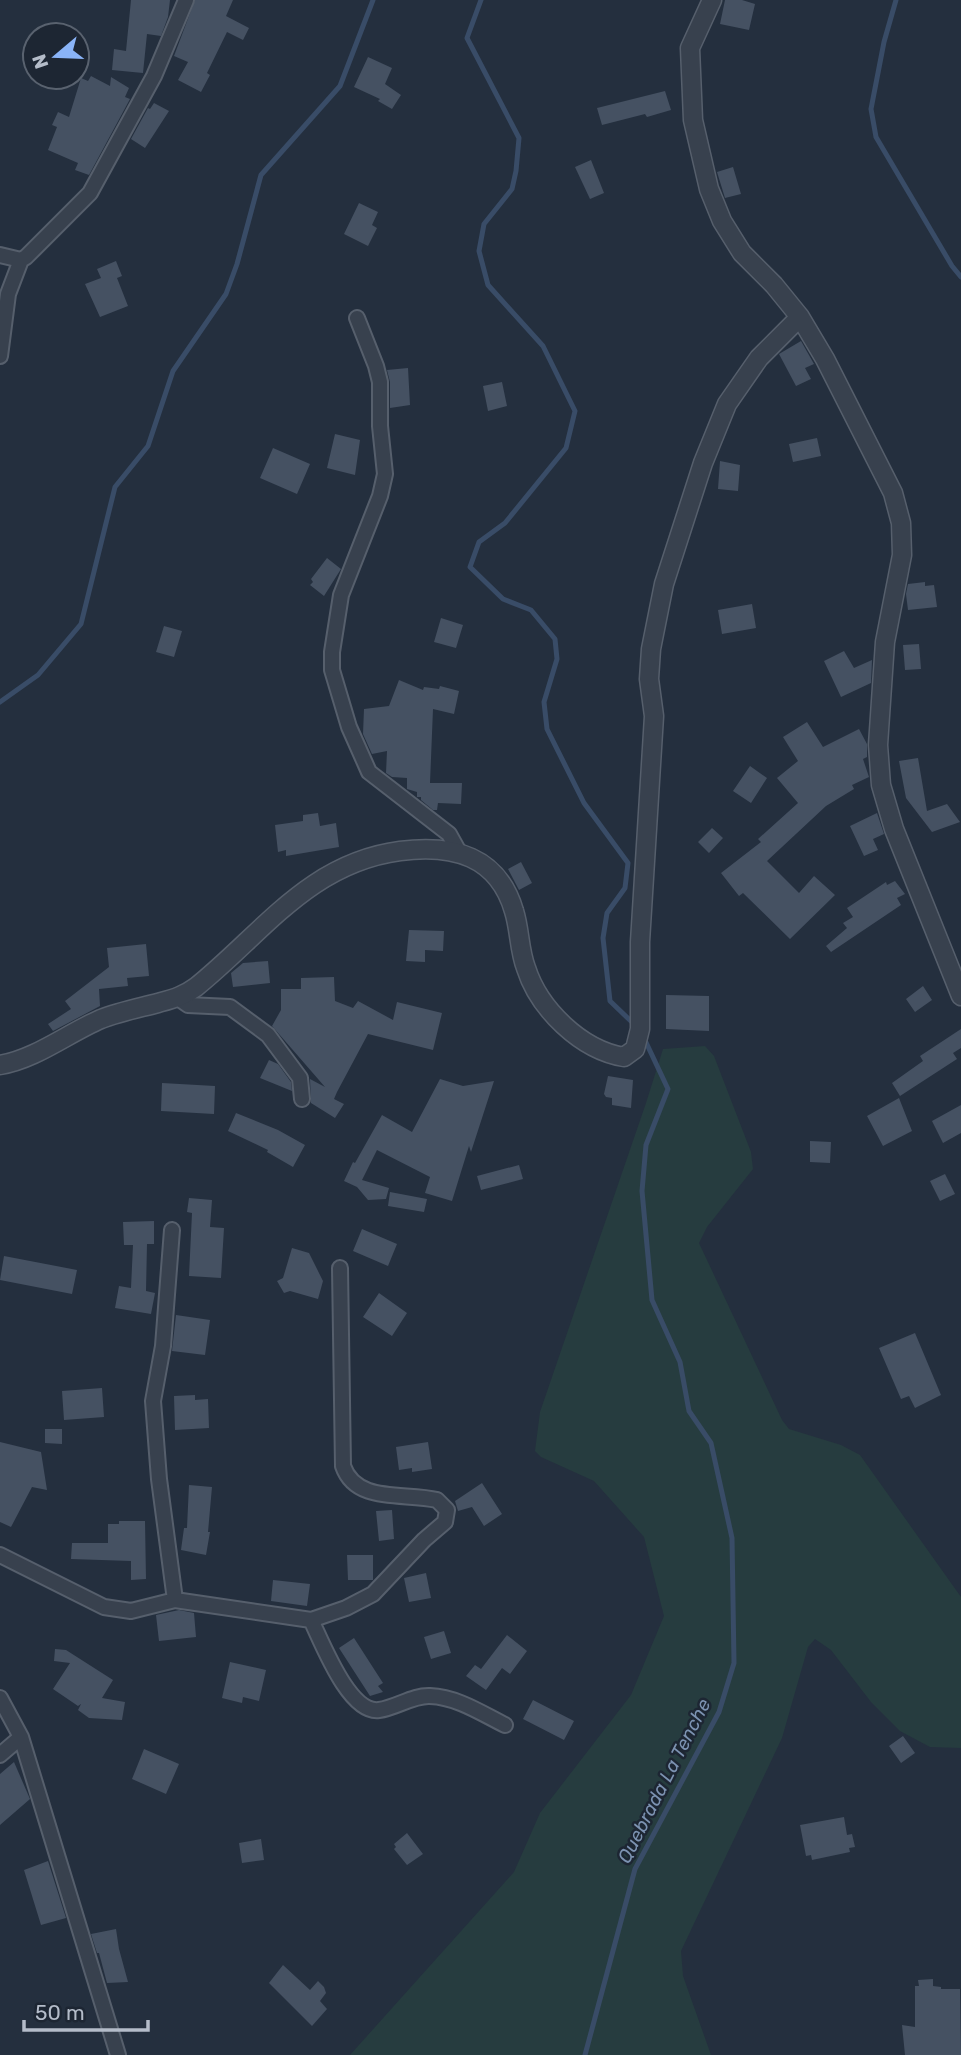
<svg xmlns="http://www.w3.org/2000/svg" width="961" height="2055" font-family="Rubik,sans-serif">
<rect width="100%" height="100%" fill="#242f3e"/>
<path fill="#263c3f" d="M705,1046L714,1056L751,1152L753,1169L707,1227L699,1243L782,1420L789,1429L841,1445L860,1455L961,1597V1748L930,1747L900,1731L871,1702L831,1650L815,1639L808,1647L782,1738L681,1951L683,1976L711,2055H350L514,1872L540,1813L631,1695L664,1616L644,1537L594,1481L541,1457L535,1451L540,1412L646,1103L663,1049Z"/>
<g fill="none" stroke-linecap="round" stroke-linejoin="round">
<path stroke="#394c67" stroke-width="5" d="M481,0L467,38L519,138L516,171L512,189L484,224L479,251L488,285L543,346L575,411L566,448L505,523L479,542L470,567L503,599L531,610L555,639L557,659L544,702L547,729L584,803L628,863L625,888L607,913L603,938L610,1001L636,1026
M896,0L884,42L871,109L876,137L952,266L961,277
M0,702L38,675L81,624L115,487L148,446L173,371L226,294L237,264L261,175L340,86L373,0
M585,2055L635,1869L719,1712L734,1663L732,1538L711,1443L689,1411L680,1362L652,1300L642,1191L646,1145L668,1089L643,1036"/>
</g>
<path fill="#455162" d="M131,0H170L168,17L161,36L147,34L143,73L112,70L114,49L126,51Z
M195,0H233L226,16L249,28L243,40L227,32L207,73L210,75L201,92L178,80L188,62L174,56Z
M725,0H742L755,4L749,30L720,24Z
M368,57L392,68L385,84L401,95L392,109L378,101L380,99L354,87Z
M91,76L110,86L111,77L129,88L125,97L130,99L89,175L75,170L78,163L48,150L57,127L52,125L58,112L69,117L81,78L88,81Z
M665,91L671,110L647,117L645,114L602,125L597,108Z
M154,103L169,111L145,148L131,139L148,108L150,109Z
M591,160L604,193L590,199L575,167Z
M733,167L741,194L725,198L717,172Z
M359,203L378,212L372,225L377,228L368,246L344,234Z
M116,261L122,276L117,278L128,306L100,317L85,284L101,278L97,269Z
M801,341L814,364L805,368L811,379L796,386L779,354Z
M408,368L410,405L390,408V382L387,370Z
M502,382L507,406L488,411L483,386Z
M335,434L360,440L355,475L327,468Z
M817,438L821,456L793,462L789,444Z
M273,448L310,464L297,494L260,478Z
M720,461L740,465L738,491L718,489Z
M327,558L341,569L324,596L310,585L313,582L311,579Z
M925,582V586L934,585L937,607L908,610L906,594L908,584Z
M752,604L756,628L722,634L718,610Z
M441,618L463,625L456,648L434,642Z
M164,626L182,631L174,657L156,652Z
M919,644L921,669L905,670L903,645Z
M844,651L854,668L872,660L871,683L841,697L824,661Z
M399,680L423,690L424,687L439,689L440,686L459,691L454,714L433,709L430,783H462L461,804L438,803L437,810H433L421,800V797H417V792L407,789V778L392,777L386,773L387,751L372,754L363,734L364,709L389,706Z
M807,722L823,747L859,729L867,744V757L863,759L869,777L852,785L854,789L826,806L767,861L799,893L814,876L835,895L790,939L743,893L739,896L721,873L761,842L758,839L798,803L777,778L798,761L783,737Z
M918,758L927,811L947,804L960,822L932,832L906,798L899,761Z
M750,766L767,778L751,803L733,791Z
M318,813L320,826L336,823L339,847L286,856V850L278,852L275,825L303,821V815Z
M877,813L884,834L873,839L878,850L864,856L850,826Z
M712,828L723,838L709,853L698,842Z
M521,862L532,883L519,890L508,869Z
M895,881L905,894L897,898L901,905L831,952L826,946L847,928L843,923L853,917L847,908L886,882L887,885Z
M409,930L444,931L443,951L425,950V962L406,961Z
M146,944L149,976L127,978L128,986L99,989L100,1006L53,1031L48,1024L71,1009L65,1001L109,967L107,948Z
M268,961L270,983L233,987L231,973L243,963Z
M334,977L335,1001L353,1008L358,1001L393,1020L397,1002L442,1013L433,1050L368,1034L337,1092L334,1099L344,1104L335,1118L311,1103L310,1079L325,1087L272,1026L281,1010V989H301V978Z
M923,986L932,1000L915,1012L906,999Z
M666,995L709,996V1031L666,1029Z
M961,1029V1048L953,1053L957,1059L900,1096L892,1083L923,1061L920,1056Z
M269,1060L278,1064L291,1082L292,1091L260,1078Z
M608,1076L633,1080L631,1108L612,1105V1098L606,1097L604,1094Z
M440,1079L463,1086L494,1081L471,1152L469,1146L452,1201L425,1193L430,1177L377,1150L362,1180L389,1188L386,1199L368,1200L357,1187L344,1181L353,1162L355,1163L382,1115L412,1132Z
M162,1083L215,1086L214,1114L161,1111Z
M899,1098L912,1131L883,1146L867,1116Z
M961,1105V1133L943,1143L932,1121Z
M236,1113L278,1130L305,1145L293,1167L267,1152L268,1150L228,1131Z
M810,1141L831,1142L830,1163L810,1162Z
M519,1165L523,1179L481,1190L477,1176Z
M945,1174L955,1194L940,1201L930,1181Z
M390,1192L427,1199L424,1212L388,1206Z
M189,1198L212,1200L210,1227L224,1228L221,1278L189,1276L192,1213L187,1212Z
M154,1221V1244H147L146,1291L155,1293L151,1314L115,1308L119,1286L131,1288L133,1245H124L123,1222Z
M362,1229L397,1244L388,1266L353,1251Z
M292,1248L309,1253L323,1281L318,1299L290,1291L284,1293L277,1281L283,1278Z
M4,1256L77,1270L72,1294L0,1280Z
M379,1293L407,1313L392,1336L363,1317Z
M176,1315L210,1320L205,1355L172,1351Z
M915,1333L941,1395L915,1408L909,1396L901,1399L879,1348Z
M102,1388L104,1417L64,1420L62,1391Z
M195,1395V1400L208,1399L209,1428L175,1430L174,1396Z
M45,1429H62V1444L45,1443Z
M0,1442L41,1452L47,1490L32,1487L11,1527L0,1522Z
M428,1442L432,1469L412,1472V1468L399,1470L396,1447Z
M482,1483L502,1514L484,1526L472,1507L458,1511L455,1501Z
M189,1485L212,1487L208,1532H210L206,1555L181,1550L184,1528H187Z
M392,1510L394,1539L379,1541L376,1511Z
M119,1521H145L146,1579L131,1580V1561L71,1559L72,1543H108V1524H119Z
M347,1555H373V1580H348Z
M426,1573L431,1598L409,1602L404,1578Z
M273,1580L310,1584L307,1606L271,1601Z
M179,1610L194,1613L196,1637L159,1641L156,1615Z
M444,1631L451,1653L431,1659L424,1637Z
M507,1635L527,1651L510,1674L502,1668L486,1690L466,1676L475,1665L481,1669Z
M354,1638L383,1683L378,1686L383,1692L370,1696L339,1648Z
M55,1649L66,1650L113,1680L102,1698L125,1702L122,1720L89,1718L78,1710L81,1704L78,1706L53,1689L70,1663L54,1661Z
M230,1662L266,1670L259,1701L243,1697L242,1703L222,1698Z
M533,1700L574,1721L564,1740L523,1719Z
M903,1736L915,1753L901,1763L889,1746Z
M144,1749L179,1764L166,1794L132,1779Z
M14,1762L30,1799L0,1825V1774Z
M844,1817L847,1835L852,1834L855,1847L849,1848L850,1852L812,1860L811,1855L806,1856L800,1825Z
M407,1833L423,1854L407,1865L394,1849L396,1847L394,1844Z
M261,1839L264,1860L242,1863L239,1843Z
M48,1861L66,1918L41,1925L24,1870Z
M116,1929L119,1949L128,1982L107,1983L99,1953H97L91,1934Z
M283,1965L310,1990L318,1981L324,1987L326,1993L320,2001L327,2009L312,2026L269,1983Z
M933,1979V1986L941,1987V1989H960L961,2055H905L902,2025L915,2027V1986H919L918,1980Z"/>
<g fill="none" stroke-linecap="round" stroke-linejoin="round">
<g stroke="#565f6c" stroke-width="18">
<path id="minor" d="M0,255L21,260
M357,318L376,366L380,382V426L385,474L380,496L341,595L332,652V670L349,727L369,772L449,834L459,852
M0,356L8,294L21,260L26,257L90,193L154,76L186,0
M178,998L188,1005L230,1007L268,1035L300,1078L302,1099
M172,1230L163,1346L153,1401L159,1479L175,1600
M0,1555L104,1607L131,1611L175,1600L311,1620L346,1608L373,1594L424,1540L445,1522L447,1510L437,1500C405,1492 356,1504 343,1466L340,1268
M311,1620C322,1642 349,1714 379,1710C396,1708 413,1695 430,1696C457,1697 481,1713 505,1725
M0,1698L21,1737L118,2055
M0,1755L21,1737"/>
</g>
<g stroke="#565f6c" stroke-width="21">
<path id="tertiary" d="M712,0L690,48L693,120L709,189L722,221L742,253L774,285L800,317L825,359L893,493L901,523L902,555L885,642L878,745L881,785L894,829L961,996
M0,1065C36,1059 68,1033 101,1019C119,1012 139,1008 158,1003C172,999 184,996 196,987C263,933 309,863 400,851C453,844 498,856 514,911C520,930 519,950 526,968C539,1009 581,1050 624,1057L635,1049L640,1029V942L654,716L649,679L651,649L664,584L703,463L727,404L759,358L800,317"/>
</g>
<use href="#minor" stroke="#38414e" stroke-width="14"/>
<use href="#tertiary" stroke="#38414e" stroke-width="18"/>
</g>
<g text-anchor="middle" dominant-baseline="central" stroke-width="5" stroke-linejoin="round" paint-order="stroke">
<g font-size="19" font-style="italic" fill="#7c92b1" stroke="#1d2633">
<text transform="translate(664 1781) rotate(-63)">Quebrada La Tenche</text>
</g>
</g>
<g transform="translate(56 56) rotate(251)"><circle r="33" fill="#1d2633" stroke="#59626f" stroke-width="2"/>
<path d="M0-5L12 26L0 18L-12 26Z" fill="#8ab4f8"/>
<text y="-10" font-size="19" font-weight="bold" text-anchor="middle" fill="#b4bcc9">N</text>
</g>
<path d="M24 2020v10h124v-10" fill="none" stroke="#b4bcc9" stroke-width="3.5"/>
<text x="35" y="2020" font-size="21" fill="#b4bcc9" stroke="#1d2633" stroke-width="5" paint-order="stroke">50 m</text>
</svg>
